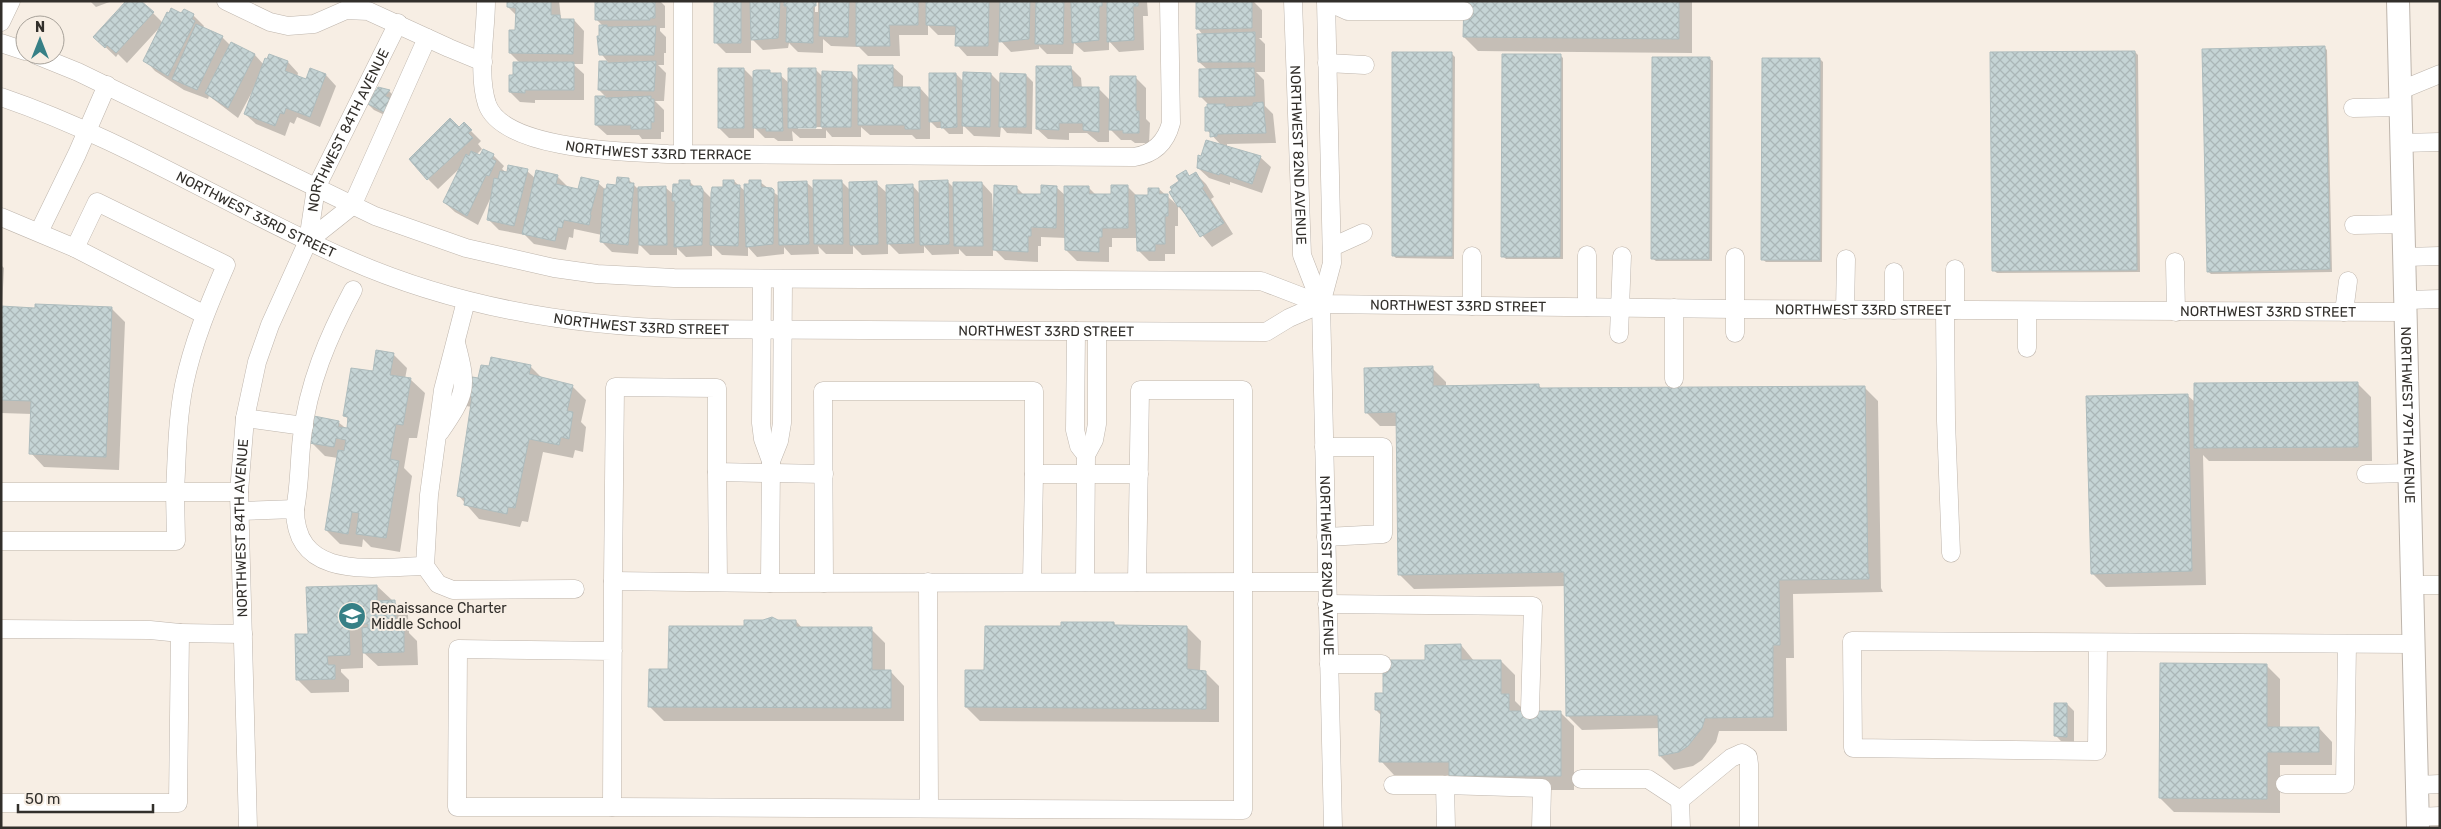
<svg xmlns="http://www.w3.org/2000/svg" width="2441" height="829" font-family="Rubik,sans-serif">
<defs>
<pattern id="building-cross-hatch" width="8" height="8" patternUnits="userSpaceOnUse" patternTransform="scale(1.25)"><rect width="8" height="8" fill="#c5d4d5"/><path d="M0 0l8 8M0 8l8-8" fill="none" stroke="#aab6b7"/></pattern>
</defs>
<rect width="100%" height="100%" fill="#f7eee4"/>
<path fill="#0003" fill-rule="evenodd" d="M90,1H112L96,7Z
M508,1H559L561,18L563,20H574L584,31L583,64H573L584,74V100H535V103L520,102L510,92L521,64L510,53L517,31V16L508,7Z
M596,1H660L665,6V28H660V31L666,37V53H664V65H658L666,73L664,101H655L664,110V132H661V139H642L639,135H607L596,125V97H606L599,90L601,62H608L598,50L600,26H603L596,19Z
M715,1H815V12H818V1H1147L1148,16H1143L1144,50L1119,52L1109,41V50L1084,52L1074,43L1073,54H1047L1039,46V49L1011,52L999,39L998,56H967L957,45V35H938L928,25V35H899L900,56H868L859,47L831,46L823,39V53L798,52L789,43L788,48L763,50L751,38V53H726L715,42Z
M1197,1H1253L1262,10V38H1259L1265,44V72H1256L1264,80L1265,106L1273,114L1276,143L1227,144V147L1260,157L1271,167L1262,193L1230,182V185L1209,178L1198,168L1202,157L1221,145L1207,130L1209,105L1201,97L1208,70L1199,62L1203,35L1198,29Z
M1415,1H1456L1450,7L1420,6Z
M1465,1H1692V53L1478,51L1464,37Z
M153,13L163,23L182,15H193L204,26L203,28L222,37L231,46L232,44L255,55L264,65L288,62L298,73L297,77L307,80L311,70L326,75L336,86L320,127L297,117L294,124L290,122L285,136L256,124L245,114L253,93L252,92L238,118L209,96L208,99L184,90L155,71L145,60L161,26L127,63L118,54L116,57L95,37Z
M2324,47L2327,50L2332,272L2211,274L2208,271Z
M2135,52L2138,55L2140,272L1997,273L1993,270Z
M1452,54L1455,57L1454,259L1396,258L1393,255Z
M1560,55L1563,58V259H1506L1503,256Z
M1709,58L1713,61L1712,261H1656L1652,258Z
M1820,59L1823,62L1822,262H1766L1762,259Z
M892,66L903,76V88H920L930,99L956,74L964,82L991,74L1001,84L1026,75L1033,82L1032,134L1007,133L1001,126L1000,137L974,136L963,125V134H949L943,128H937L930,121V139H916L912,135H870L861,127V137H832L826,130V138H800L792,131L793,141H778L774,138H765L754,127V138H729L719,128L744,69L754,79L769,71L773,75H780L790,84L816,70L823,77L852,73L859,81ZM798,127H822V129H798Z
M1070,67L1081,78L1082,89H1099L1111,101L1135,77L1146,88V119L1150,123L1149,143H1135L1131,140H1121L1109,128V142H1098L1087,133H1069V140L1048,139L1037,129Z
M379,88L389,91L396,98L391,118L374,110L367,103Z
M464,124L481,141L478,144L482,149L476,155L481,157L493,155L504,166L502,169L508,174L527,171L535,178L557,176L568,187L579,190L598,183L606,190L628,179L637,188H666L674,195L689,181L695,187H700L713,200L734,181L746,192L760,182L780,197L807,183L815,190L841,181L850,190L876,183L887,193L912,185L920,194L948,182L955,189L982,183L992,194L993,216H995L1016,187L1024,195H1042L1056,187L1066,196L1088,187L1096,195H1113L1127,186L1137,196H1149L1159,189L1176,204L1181,181L1186,172L1190,177L1195,173L1206,184L1214,197L1211,199L1233,234L1212,247L1178,206V226H1175V254H1165V261H1149L1138,250V238H1112V247H1109V262L1077,261L1066,250V238L1041,237V246H1038V262L1005,260L993,248V256H966L959,249V254L932,255L924,246V253L899,254L888,243V254L862,255L853,246V254H826L818,246L819,254L791,255L784,247V254L757,257L748,247V256L722,255L712,245V256L686,257L677,248V255H650L639,244L638,254L612,252L601,241L602,235L574,229L573,238L569,237L566,250L534,244L525,235L499,230L488,219L491,197L478,225L455,212L444,202L460,168L438,189L428,179Z
M1,265L4,268L2,308H111L125,322L119,470L44,467L31,453L32,414L1,413Z
M393,354L407,368L405,379L411,380L425,393L417,438H409L404,468L412,476L400,552L371,547L363,539L362,547L340,544L326,530L338,458L325,456L311,442L338,422L348,430L349,420L345,416L374,373Z
M530,366L542,378L572,386L586,400L581,422L586,427L583,452L575,450L573,458L543,452L528,522L522,521L520,527L479,519L458,495L472,407L466,406L452,392L479,379Z
M1432,368L1446,382V387L1539,386L1542,389L1864,387L1878,401L1881,588L1883,592L1793,594L1794,658H1786L1787,731H1719L1716,742L1702,760L1693,766L1674,770L1660,756V728L1582,730L1568,716L1566,586L1414,589L1400,575L1397,426H1380L1366,412Z
M2357,383L2371,397L2372,461H2209L2203,455L2206,585L2106,587L2092,573L2187,395L2195,402Z
M377,586L408,615L409,633L417,641L418,665L378,666L363,652V668L341,669V672L349,680V692L311,693L297,679L309,635Z
M778,621H796L803,629H871L885,643V672H891L904,686V721H664L650,707L670,670L745,628Z
M1114,623L1117,627H1187L1201,641L1200,671L1205,672L1219,686V722L980,721L966,707L986,671L1062,628Z
M1461,645L1474,661H1501L1515,675V701L1523,709V712H1560L1574,726V790H1464L1449,775H1394L1381,761L1382,716L1376,710L1384,694L1426,661Z
M2266,665L2280,679V728H2319L2332,742V765H2280V813L2174,812L2160,798Z
M2067,704L2074,711V743L2062,742L2055,735Z"/>
<path fill="url(#building-cross-hatch)" stroke="#aebcbd" d="M126,1H141L154,12L116,53L107,45L105,48L93,37Z
M507,1H551V15H560V19H574L573,54L509,53V30H515L516,8L507,7Z
M595,1H655V18H650V20H595Z
M714,1H741V43H714Z
M750,1H780L778,38L751,40Z
M784,1H816V6H813V43L786,42L787,6H784Z
M820,1H849L848,37L819,36Z
M856,1H918V25H889L890,46H856Z
M926,1H989L988,46H955L956,26L926,25Z
M1000,1H1030L1029,39L999,42Z
M1036,1H1064L1063,44H1035Z
M1071,1H1102V6H1099V40L1072,43Z
M1107,1H1138V6H1133L1134,40L1107,42Z
M1196,1H1252V28L1196,29Z
M1464,1H1679V39L1463,37Z
M171,8L181,13L184,9L194,14L192,19L195,21L168,76L143,61L167,12L169,13Z
M196,24L223,36L197,90L172,79Z
M599,25H607V27L656,26L654,55H599L597,36H599Z
M1255,32V62H1198L1197,34Z
M231,42L255,54L228,108L205,93Z
M2325,46L2330,269L2207,272L2202,49Z
M2135,51L2137,270L1992,271L1990,52Z
M1392,52H1452V256H1392Z
M269,54L288,61L285,71L306,79L310,68L326,74L310,117L286,108L284,114L280,113L275,126L244,114L265,58L267,59Z
M1502,54H1561L1560,257H1501Z
M1652,57H1710L1709,259H1651Z
M1762,58H1820V260H1761Z
M599,61H607V63L656,61L654,91L598,90Z
M513,62H574V90H525V93L509,92V75H513Z
M858,65H893V87H920V129H905V125H858Z
M1036,66H1071L1073,87H1099V132L1083,130V123H1059V130L1036,129Z
M718,68H744V128H718Z
M788,68H816V128H788Z
M1254,68L1255,96L1199,97V69Z
M756,70H770V73H781L783,131H766V128H753V71Z
M822,71L852,72L851,127H821Z
M963,72L991,73L990,127L962,126Z
M929,73H956L957,127L941,128V121L929,122Z
M1000,73L1026,74V127H999Z
M1110,76H1136V111H1139V133H1123V130H1109Z
M378,87L390,90L385,96L391,99L384,112L366,103L373,89L376,91Z
M595,96H605V98L651,96V99H654V122H651V129H631V125H595Z
M1263,102L1266,133L1217,134V136L1210,137V131H1205V107H1207V104H1225V107L1253,106V103Z
M450,118L459,127L464,122L472,130L468,133L473,138L427,180L409,159Z
M1206,140L1261,156L1252,184L1220,173L1219,175L1197,168L1198,155L1201,156Z
M483,149L494,154L492,159L496,161L489,176L486,175L467,216L443,202L466,154L469,156L471,151L480,155Z
M508,165L528,169L514,226L487,220L494,178L498,179L500,171L507,172Z
M536,170L558,175L556,184L578,189L581,177L599,181L590,215H591L589,225L564,220L562,228L558,227L555,241L522,234Z
M1186,170L1189,176L1196,172L1204,186L1202,188L1224,223L1200,237L1180,206L1178,207L1169,192L1172,190L1170,187L1179,181L1176,176Z
M617,177L629,178V183H634L628,245L600,242L604,189H606L607,184L616,185Z
M679,180H690V186H701L703,190L702,245L674,247L675,201H672L673,184H679Z
M723,180H734V185H740L738,246L710,245L711,193L712,187H723Z
M749,180H761V187L772,188L774,190L773,244L746,247L744,184H749Z
M813,180H842L843,244H814Z
M948,180L949,244L920,245L919,181Z
M807,181L809,244L779,245L778,182Z
M877,181L878,244L850,245L849,182Z
M953,182H982L983,246H954Z
M913,184L914,243L887,244L886,185Z
M994,185L1017,186V194H1041V185L1057,186L1056,228L1031,227V236H1028V252L993,250Z
M1111,185H1128V228H1102V237H1099V252L1065,250L1064,186H1089V194H1111Z
M666,186L667,245H639L638,187Z
M1148,188H1159V194H1168V216H1165V244H1155V251H1137L1135,195H1148Z
M35,304L112,307L106,457L29,454L31,401L1,400V306L35,308Z
M376,350L394,353L390,375L411,378L403,425L396,424L390,459L399,461L386,538L356,534L359,513L352,512L348,534L325,530L338,450L344,451L346,440L336,438L334,447L309,443L314,416L339,421L338,427L347,428L348,417L343,416L351,368L373,371Z
M491,357L531,365L529,374L573,385L567,411L573,412L569,439L561,437L559,445L529,439L515,508L508,507L507,514L464,505L465,498L457,496L472,397L451,393L455,374L478,378L481,365L489,366Z
M1433,366V386L1539,384V388L1865,386L1868,574H1869V579L1779,580L1780,645H1773V717L1705,718L1702,728L1688,746L1679,752L1659,756L1658,715L1566,716L1564,572L1398,575L1396,412L1365,413L1364,368Z
M2358,382V447L2194,448V383Z
M2188,394L2192,571L2091,574L2086,396Z
M377,585V601L395,600L396,627L404,626V652L363,653L362,628L368,627V624H349L350,655L327,656L328,665H335V679L296,680L295,634H308L306,587Z
M772,617L778,620H796V627H872V670H891V708L648,707L649,669H668L669,626H744V620H763Z
M1061,622H1114V625L1187,626V669L1206,671V709L965,707V670H984L985,626H1061Z
M1461,644V660H1501V694H1509V711H1561V776H1449V762H1379L1381,710H1375V693H1383V660H1425V645Z
M2160,663L2267,664V727H2319V752H2267V799L2159,798Z
M2054,703H2067V737L2054,736Z"/>
<g fill="none" stroke-linecap="round" stroke-linejoin="round">
<g stroke="#beb5ac" stroke-width="19">
<g id="minor">
<path d="M226,1L270,22L288,26L314,24L346,10L368,11L449,48L483,62"/>
<path id="s1" d="M486,1C486,34 477,73 487,104C503,150 626,152 668,154L1134,157C1154,154 1166,142 1171,123L1169,1"/>
<path d="M683,1V154"/>
<path id="s2" d="M1293,1L1302,255L1321,304"/>
<path id="s3" d="M1326,1L1332,263L1321,304L1333,828"/>
<path d="M1326,1L1348,11H1464"/>
<path d="M1,22L11,1"/>
<path d="M1,43L25,51"/>
<path id="s4" d="M36,55L78,72L375,216L466,248L554,268L597,274L674,278L1261,281L1321,304L1735,309L2406,312"/>
<path d="M1327,63L1365,65"/>
<path d="M2401,90L2440,74"/>
<path id="s5" d="M1,97C122,138 231,208 347,259C455,307 569,326 686,329L1266,332L1289,318L1321,304"/>
<path d="M2353,108L2401,107"/>
<path d="M2402,143L2440,142"/>
<path d="M1,217L75,248"/>
<path d="M2354,225L2404,224"/>
<path d="M39,232L77,154L107,85"/>
<path d="M308,241L352,206L427,38"/>
<path d="M1332,247L1363,233"/>
<path d="M1587,255V307"/>
<path d="M2405,257L2440,256"/>
<path d="M2175,262L2176,312"/>
<path d="M1894,272V310"/>
<path d="M762,279L761,423L763,439L771,461"/>
<path d="M2406,300L2440,299"/>
<path d="M466,301L443,390L429,495L425,566L438,584L453,590L575,589"/>
<path d="M1472,306V256"/>
<path d="M1845,310L1846,259"/>
<path d="M1945,310L1946,421L1951,553"/>
<path d="M1955,310V269"/>
<path d="M2344,312L2348,281"/>
<path d="M1076,331L1075,430L1079,446L1086,455"/>
<path d="M1735,333V257"/>
<path d="M1619,334L1622,256"/>
<path d="M2027,348V311"/>
<path d="M1674,379V308"/>
<path d="M245,418L304,426"/>
<path d="M440,432C466,394 468,388 456,343"/>
<path d="M1324,447H1383V534L1326,537"/>
<path d="M717,472L718,582"/>
<path d="M2366,474L2410,473"/>
<path d="M1,492H175C177,456 177,420 184,385C193,342 209,304 226,265L97,202L75,248L205,315"/>
<path d="M295,509C300,485 299,461 302,437C308,384 328,337 353,290"/>
<path d="M240,511L295,509C295,582 375,567 425,566"/>
<path d="M1,541H176L175,492H239"/>
<path d="M613,581L615,387L717,388V472L824,474"/>
<path d="M928,582L929,808"/>
<path d="M1032,582L1034,474"/>
<path d="M1085,582L1086,455L1094,440L1097,424V332"/>
<path d="M770,583L771,461L779,441L782,423L783,279"/>
<path d="M824,583L823,391H1034V474H1139"/>
<path d="M2412,585H2440"/>
<path d="M1327,604L1533,606L1530,710"/>
<path d="M1,629L150,630L180,633L178,803H1"/>
<path d="M180,633L243,634"/>
<path d="M2098,643L2097,751L1853,748L1852,641L2414,644"/>
<path d="M613,651L458,649L457,807H612L613,581L770,583L1327,582"/>
<path d="M1329,664H1382"/>
<path d="M1581,779H1648L1680,800"/>
<path d="M2285,784H2345L2347,644"/>
<path d="M1393,785H1445L1446,828"/>
<path d="M1445,785L1542,788L1541,828"/>
<path d="M2417,785L2440,784"/>
<path d="M612,807L1243,810V390H1140L1137,582"/>
<path d="M2418,817L2440,816"/>
<path id="s6" d="M248,828L239,492L245,418L257,362L270,325L308,241L316,188L398,23"/>
<path d="M1681,828L1680,800L1731,758L1742,753L1748,757L1749,764V828"/>
</g>
</g>
<g stroke="#beb5ac" stroke-width="24">
<g id="major">
<path id="s7" d="M2398,1L2418,828"/>
</g>
</g>
<use href="#minor" stroke="#fff" stroke-width="18"/>
<use href="#major" stroke="#fff" stroke-width="22"/>
</g>
<defs>
<g id="school-disc" transform="scale(1.4375)"><circle r="9.5" fill="#378086" stroke="#f7eee4"/><path d="M0-5L7-2L0 1L-7-2ZM-4 1L0 2.5L4 1V4Q0 6-4 4Z" fill="#fff"/></g>
</defs>
<g fill-rule="evenodd">
<use href="#school-disc" x="352" y="616"/>
</g>
<g text-anchor="middle" dominant-baseline="central" stroke-width="4" stroke-linejoin="round" paint-order="stroke">
<g font-size="14" fill="#322f2b" stroke="#f7eee4">
<text stroke="none"><textPath href="#s6" startOffset="718">NORTHWEST 84TH AVENUE</textPath></text>
<text stroke="none"><textPath href="#s1" startOffset="289">NORTHWEST 33RD TERRACE</textPath></text>
<text stroke="none"><textPath href="#s2" startOffset="154">NORTHWEST 82ND AVENUE</textPath></text>
<text stroke="none"><textPath href="#s5" startOffset="281">NORTHWEST 33RD STREET</textPath></text>
<text stroke="none"><textPath href="#s4" startOffset="1471">NORTHWEST 33RD STREET</textPath></text>
<text stroke="none"><textPath href="#s4" startOffset="1876">NORTHWEST 33RD STREET</textPath></text>
<text stroke="none"><textPath href="#s4" startOffset="2281">NORTHWEST 33RD STREET</textPath></text>
<text stroke="none"><textPath href="#s5" startOffset="686">NORTHWEST 33RD STREET</textPath></text>
<text stroke="none"><textPath href="#s5" startOffset="1091">NORTHWEST 33RD STREET</textPath></text>
<text stroke="none"><textPath href="#s7" startOffset="414">NORTHWEST 79TH AVENUE</textPath></text>
<text stroke="none"><textPath href="#s6" startOffset="300">NORTHWEST 84TH AVENUE</textPath></text>
<text stroke="none"><textPath href="#s3" startOffset="566">NORTHWEST 82ND AVENUE</textPath></text>
</g>
<g font-size="14" fill="#322f2b" stroke="#f7eee4" text-anchor="start">
<text x="371" y="608">Renaissance Charter<tspan x="371" dy="16">Middle School</tspan></text>
</g>
</g>
<rect width="2441" height="829" fill="none" stroke="#322f2b" stroke-width="5"/>
<g transform="translate(40 40)"><circle r="24" fill="#f7eee4" stroke="#a8a29a"/>
<path d="M0-4L9 19L0 12L-9 19Z" fill="#378086"/>
<text y="-8" font-size="14" font-weight="bold" text-anchor="middle" fill="#322f2b">N</text>
</g>
<path d="M18 804v8h135v-8" fill="none" stroke="#322f2b" stroke-width="2.5"/>
<text x="25" y="804" font-size="15" fill="#322f2b" stroke="#f7eee4" stroke-width="4" paint-order="stroke">50 m</text>
</svg>
